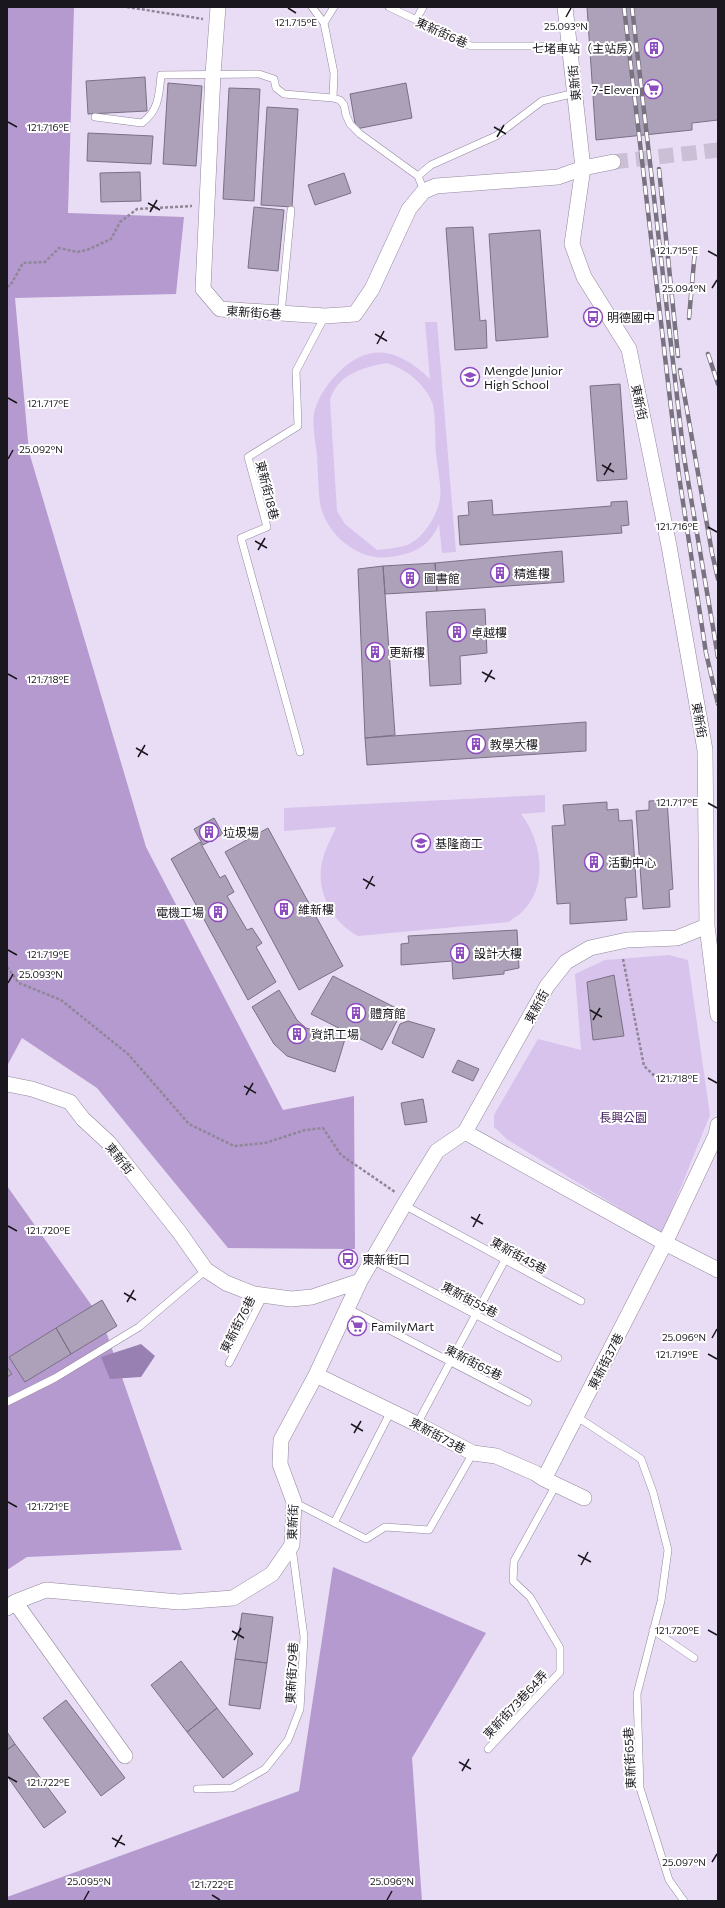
<svg xmlns="http://www.w3.org/2000/svg" width="725" height="1908" font-family="Commissioner,'Noto Sans TC',sans-serif">
<rect width="100%" height="100%" fill="#e9ddf5"/>
<path fill="#d7c3ec" fill-rule="evenodd" d="M425,322H437L456,552L442,553L439,524C429,547 414,554 389,557C360,561 331,538 322,511C318,499 318,470 317,456C316,445 312,425 314,414C316,401 326,386 334,377C367,341 397,347 430,379ZM387,363C406,369 424,383 432,402C436,412 435,441 436,453C437,466 442,487 440,499C437,516 423,539 407,545C397,548 387,549 377,550L345,524L337,511L330,400C337,375 363,367 387,363Z
M545,795V812L521,814C542,841 549,886 522,912C518,916 513,918 509,922L358,936C331,922 314,888 323,858C326,847 332,837 336,827L284,831V808Z
M669,955L688,960L710,1115L662,1234L508,1140L494,1127V1115L538,1039L581,1050L575,974L605,960Z"/>
<path fill="#b49ace" d="M7,7L74,8L68,213L184,217L176,294L15,298L29,452L146,847L283,1110L354,1096L355,1249L228,1248L97,1088L22,1038L7,1066Z
M7,1186L102,1320L182,1550L27,1557L7,1570Z
M333,1567L486,1633L412,1758L422,1901H7V1897L299,1791Z"/>
<path fill="#9980b2" d="M141,1344L155,1356L141,1377L110,1379L101,1357Z"/>
<path fill="#aca1b8" stroke="#7a7085" d="M587,7H718V120L692,123V130L596,140Z
M145,77L147,111L88,114L86,81Z
M168,83L202,86L196,166L163,164Z
M406,83L412,118L356,129L350,94Z
M229,88L260,89L254,201L223,199Z
M267,107L298,109L292,207L261,205Z
M88,133L153,136L151,164L87,161Z
M140,172L141,201L101,202L100,173Z
M344,173L351,193L315,205L308,185Z
M254,207L284,210L278,271L248,268Z
M473,227L480,321L486,320L487,348L455,350L446,228Z
M540,230L548,337L496,341L489,234Z
M620,384L627,479L597,481L590,386Z
M492,500L493,515L611,506V502L627,501L629,525L621,526L622,533L460,545L458,516L469,515L468,502Z
M562,551L564,582L437,591L435,563Z
M435,563L437,591L385,594L383,566Z
M383,566L395,735L365,738L358,569Z
M485,609L487,653L460,656L461,684L430,686L426,612Z
M586,722V751L367,765L365,738Z
M667,800L673,889L669,890L670,907L643,909L636,811L649,810V801Z
M607,802V810L618,809L619,821L632,820L637,897L625,898L627,920L570,924V903L557,904L552,826L565,825L563,805Z
M214,818L223,834L203,845L194,829Z
M268,828L343,966L299,990L225,852Z
M200,842L220,878L225,875L234,892L227,896L247,930L252,928L262,943L256,947L276,982L248,1000L171,859Z
M517,930L519,968L504,971V974L453,979L452,961L401,965V944L409,943L408,936Z
M614,975L624,1036L593,1040L587,982Z
M333,976L402,1011L382,1050L311,1014Z
M279,990L297,1020L306,1028L345,1039L335,1072L287,1056L274,1044L252,1007Z
M408,1021L435,1029L423,1058L392,1043L400,1024Z
M458,1060L479,1069L473,1081L452,1072Z
M423,1099L427,1122L405,1125L401,1103Z
M102,1300L117,1326L71,1354L56,1328Z
M56,1328L71,1354L25,1382L9,1357Z
M7,1367L12,1374L7,1377Z
M242,1613L273,1617L267,1663L235,1659Z
M235,1659L267,1663L260,1709L229,1705Z
M181,1661L217,1708L187,1732L151,1685Z
M66,1700L125,1778L101,1796L43,1718Z
M217,1708L253,1754L223,1778L187,1732Z
M7,1732L15,1744L7,1750Z
M15,1744L66,1812L44,1828L7,1776V1750Z"/>
<g fill="none" stroke-linecap="round" stroke-linejoin="round">
<path stroke="#cabfd5" stroke-width="15" stroke-dasharray="15 8" stroke-linecap="butt" d="M613,162L718,150
M717,774H718"/>
<g stroke="#92879d" stroke-width="8">
<path id="service" d="M312,7L324,23
M334,7L324,23L334,73L333,98L340,100L344,105L346,115L350,124L360,134L418,176L424,191
M389,7L471,46H570
M416,20L423,7
M95,117L142,123C159,110 159,95 161,75L259,74L274,79L276,88L284,94L333,98
M418,176L431,165L496,136L542,101L575,93
M281,314L291,210
M300,752L241,538L267,527L248,457L298,426L296,371L325,316
M404,1205L581,1301
M372,1260L558,1358
M347,1308L528,1402
M229,1363L264,1295
M7,1402L55,1378L139,1327L206,1270
M576,1416L641,1459L653,1492L668,1550L661,1601L637,1694L640,1788L669,1880L684,1901
M417,1424L505,1260
M294,1502L366,1539L385,1527L429,1530L473,1453
M335,1521L391,1411
M653,1630L694,1658
M488,1749L560,1672V1648L530,1597L513,1581L514,1561L556,1485
M197,1789L232,1788L265,1769L288,1740L300,1709L304,1637L292,1547"/>
</g>
<g stroke="#92879d" stroke-width="16">
<path id="minor" d="M218,7L213,74L203,289L220,309L325,316L355,314L372,289L409,209L424,191L436,186L558,177L583,168L613,162
M565,7L583,168L572,244L584,277L629,349L669,546L705,750L707,926L718,1015
M7,1084L32,1089L70,1102L83,1119L109,1143L180,1233L206,1270L226,1283L254,1294L291,1299L312,1297L360,1281
M465,1132L665,1243L718,1270
M316,1375L417,1424L473,1453L496,1456L535,1473L544,1479L584,1498
M544,1479L665,1243L716,1135L718,1125
M15,1602L125,1756
M7,1608L15,1602L46,1590L179,1602L233,1598L272,1574L292,1545L294,1502L280,1464L281,1440L316,1375L360,1281L404,1205L437,1151L465,1132L547,986L566,962L590,948L627,940L677,938L707,926"/>
</g>
<path stroke="#8f8798" stroke-width="2.5" stroke-dasharray="3 2" stroke-linecap="butt" d="M127,7L203,19
M7,286H10L23,263L45,262L59,248L77,252L87,250L111,239L120,222L137,209L192,206
M623,959L644,1066L659,1080L689,1074
M7,967L19,983L61,1000L128,1054L189,1124L234,1146L265,1143L305,1130L323,1128L341,1155L395,1192"/>
<use href="#service" stroke="#fff" stroke-width="7"/>
<use href="#minor" stroke="#fff" stroke-width="15"/>
<g stroke="#797281" stroke-width="4.5">
<path id="rail" d="M624,7L679,476L706,653L718,704
M632,7L684,457L718,657
M659,169L678,356
M689,318L695,250
M708,354L718,384
M680,370L712,553L718,579"/>
</g>
<use href="#rail" stroke="#fff" stroke-width="3" stroke-dasharray="9" stroke-linecap="butt"/>
</g>
<path fill="none" stroke="#1b171f" stroke-width="1.5" d="M288,8L296,13M566,17L571,8M8,122L17,127M494,127L506,134M497,137L504,125M148,203L160,210M150,212L157,200M708,251L717,256M712,288L717,280M375,334L387,341M377,344L384,331M8,398L17,403M8,459L13,450M602,465L614,472M604,475L611,463M708,527L717,532M255,541L267,548M258,550L265,538M482,672L495,679M8,674L17,679M485,682L492,670M136,748L148,755M138,757L145,745M708,803L717,808M363,879L375,886M366,889L373,876M8,950L17,955M8,983L13,974M590,1010L602,1017M593,1020L600,1008M708,1078L717,1083M244,1086L256,1093M246,1095L253,1083M471,1217L483,1224M8,1226L17,1231M473,1227L480,1214M124,1293L136,1300M127,1302L134,1290M712,1338L717,1329M708,1354L717,1359M351,1424L363,1431M354,1433L361,1421M8,1502L17,1507M578,1555L591,1562M581,1565L588,1552M708,1630L717,1635M232,1631L244,1638M234,1640L241,1628M459,1762L471,1769M462,1771L469,1759M8,1777L17,1782M112,1838L125,1845M115,1847L122,1835M712,1862L717,1854M212,1895L220,1900M84,1900L89,1891M387,1900L392,1891"/>
<defs>
<g id="building-ring" transform="scale(1)"><circle r="9.5" fill="#fff" stroke="#8e4cc1" stroke-width="1.5"/><path d="M-4-6H4V6H1V3H-1V6H-4ZM-2.5-4.3h1.7v1.8h-1.7ZM.8-4.3h1.7v1.8H.8ZM-2.5-1h1.7V.8h-1.7ZM.8-1h1.7V.8H.8Z" fill="#8e4cc1"/></g>
<g id="supermarket-ring" transform="scale(1)"><circle r="9.5" fill="#fff" stroke="#8e4cc1" stroke-width="1.5"/><path d="M-6-5.5h2.5l.6 2H6L4.5 2H-2.5L-4.4-4H-6ZM-1.5 3.2a1.3 1.3 0 1 0 .1 0ZM3 3.2a1.3 1.3 0 1 0 .1 0Z" fill="#8e4cc1"/></g>
<g id="bus-ring" transform="scale(1)"><circle r="9.5" fill="#fff" stroke="#8e4cc1" stroke-width="1.5"/><path d="M-5-6H5V4H4V6H2V4H-2V6H-4V4H-5ZM-3.5-4V0h7V-4ZM-3.5 1.2v1.5H-2V1.2ZM2 1.2v1.5H3.5V1.2Z" fill="#8e4cc1"/></g>
<g id="school-ring" transform="scale(1)"><circle r="9.5" fill="#fff" stroke="#8e4cc1" stroke-width="1.5"/><path d="M0-5L7-2L0 1L-7-2ZM-4 1L0 2.5L4 1V4Q0 6-4 4Z" fill="#8e4cc1"/></g>
</defs>
<g fill-rule="evenodd">
<use href="#building-ring" x="654" y="48"/>
<use href="#supermarket-ring" x="653" y="89"/>
<use href="#bus-ring" x="593" y="317"/>
<use href="#school-ring" x="470" y="377"/>
<use href="#building-ring" x="500" y="573"/>
<use href="#building-ring" x="410" y="578"/>
<use href="#building-ring" x="457" y="632"/>
<use href="#building-ring" x="375" y="652"/>
<use href="#building-ring" x="476" y="744"/>
<use href="#building-ring" x="209" y="832"/>
<use href="#school-ring" x="421" y="843"/>
<use href="#building-ring" x="594" y="862"/>
<use href="#building-ring" x="284" y="909"/>
<use href="#building-ring" x="218" y="912"/>
<use href="#building-ring" x="460" y="953"/>
<use href="#building-ring" x="356" y="1013"/>
<use href="#building-ring" x="297" y="1034"/>
<use href="#bus-ring" x="348" y="1259"/>
<use href="#supermarket-ring" x="357" y="1326"/>
</g>
<g text-anchor="middle" dominant-baseline="central" stroke-width="4" stroke-linejoin="round" paint-order="stroke">
<g font-size="12" fill="#1b171f" stroke="#fff">
<text transform="translate(442 32) rotate(24)">東新街6巷</text>
<text transform="translate(574 83) rotate(-96)">東新街</text>
<text transform="translate(254 312) rotate(4)">東新街6巷</text>
<text transform="translate(640 402) rotate(78)">東新街</text>
<text transform="translate(268 490) rotate(76)">東新街18巷</text>
<text transform="translate(700 720) rotate(80)">東新街</text>
<text transform="translate(536 1006) rotate(-61)">東新街</text>
<text transform="translate(120 1158) rotate(51)">東新街</text>
<text transform="translate(519 1255) rotate(29)">東新街45巷</text>
<text transform="translate(470 1299) rotate(28)">東新街55巷</text>
<text transform="translate(237 1324) rotate(-63)">東新街76巷</text>
<text transform="translate(605 1361) rotate(-63)">東新街37巷</text>
<text transform="translate(474 1362) rotate(27)">東新街65巷</text>
<text transform="translate(438 1435) rotate(28)">東新街73巷</text>
<text transform="translate(292 1522) rotate(-88)">東新街</text>
<text transform="translate(291 1673) rotate(-87)">東新街79巷</text>
<text transform="translate(515 1704) rotate(-47)">東新街73巷64弄</text>
<text transform="translate(629 1758) rotate(-93)">東新街65巷</text>
</g>
<g font-size="12" fill="#1b171f" stroke="#fff" text-anchor="start">
<text x="640" y="48" text-anchor="end">七堵車站（主站房）</text>
<text x="639" y="89" text-anchor="end">7-Eleven</text>
<text x="607" y="317">明德國中</text>
<text x="484" y="370">Mengde Junior<tspan x="484" dy="14">High School</tspan></text>
<text x="514" y="573">精進樓</text>
<text x="424" y="578">圖書館</text>
<text x="471" y="632">卓越樓</text>
<text x="389" y="652">更新樓</text>
<text x="490" y="744">教學大樓</text>
<text x="223" y="832">垃圾場</text>
<text x="435" y="843">基隆商工</text>
<text x="608" y="862">活動中心</text>
<text x="298" y="909">維新樓</text>
<text x="204" y="912" text-anchor="end">電機工場</text>
<text x="474" y="953">設計大樓</text>
<text x="370" y="1013">體育館</text>
<text x="311" y="1034">資訊工場</text>
<text x="362" y="1259">東新街口</text>
<text x="371" y="1326">FamilyMart</text>
</g>
<g font-size="12" fill="#452160" stroke="#fff">
<text x="623" y="1117">長興公園</text>
</g>
</g>
<g font-size="10" text-anchor="middle" fill="#1b171f" stroke="#fff" stroke-width="4" stroke-linejoin="round" paint-order="stroke">
<text x="296" y="26">121.715°E</text>
<text x="566" y="30">25.093°N</text>
<text x="48" y="131">121.716°E</text>
<text x="677" y="254">121.715°E</text>
<text x="684" y="292">25.094°N</text>
<text x="48" y="407">121.717°E</text>
<text x="41" y="453">25.092°N</text>
<text x="677" y="530">121.716°E</text>
<text x="48" y="683">121.718°E</text>
<text x="677" y="806">121.717°E</text>
<text x="48" y="958">121.719°E</text>
<text x="41" y="978">25.093°N</text>
<text x="677" y="1082">121.718°E</text>
<text x="48" y="1234">121.720°E</text>
<text x="684" y="1341">25.096°N</text>
<text x="677" y="1358">121.719°E</text>
<text x="48" y="1510">121.721°E</text>
<text x="677" y="1634">121.720°E</text>
<text x="48" y="1786">121.722°E</text>
<text x="684" y="1866">25.097°N</text>
<text x="89" y="1885">25.095°N</text>
<text x="392" y="1885">25.096°N</text>
<text x="212" y="1888">121.722°E</text>
</g>
<rect width="725" height="1908" fill="none" stroke="#1b171f" stroke-width="16"/>
</svg>
